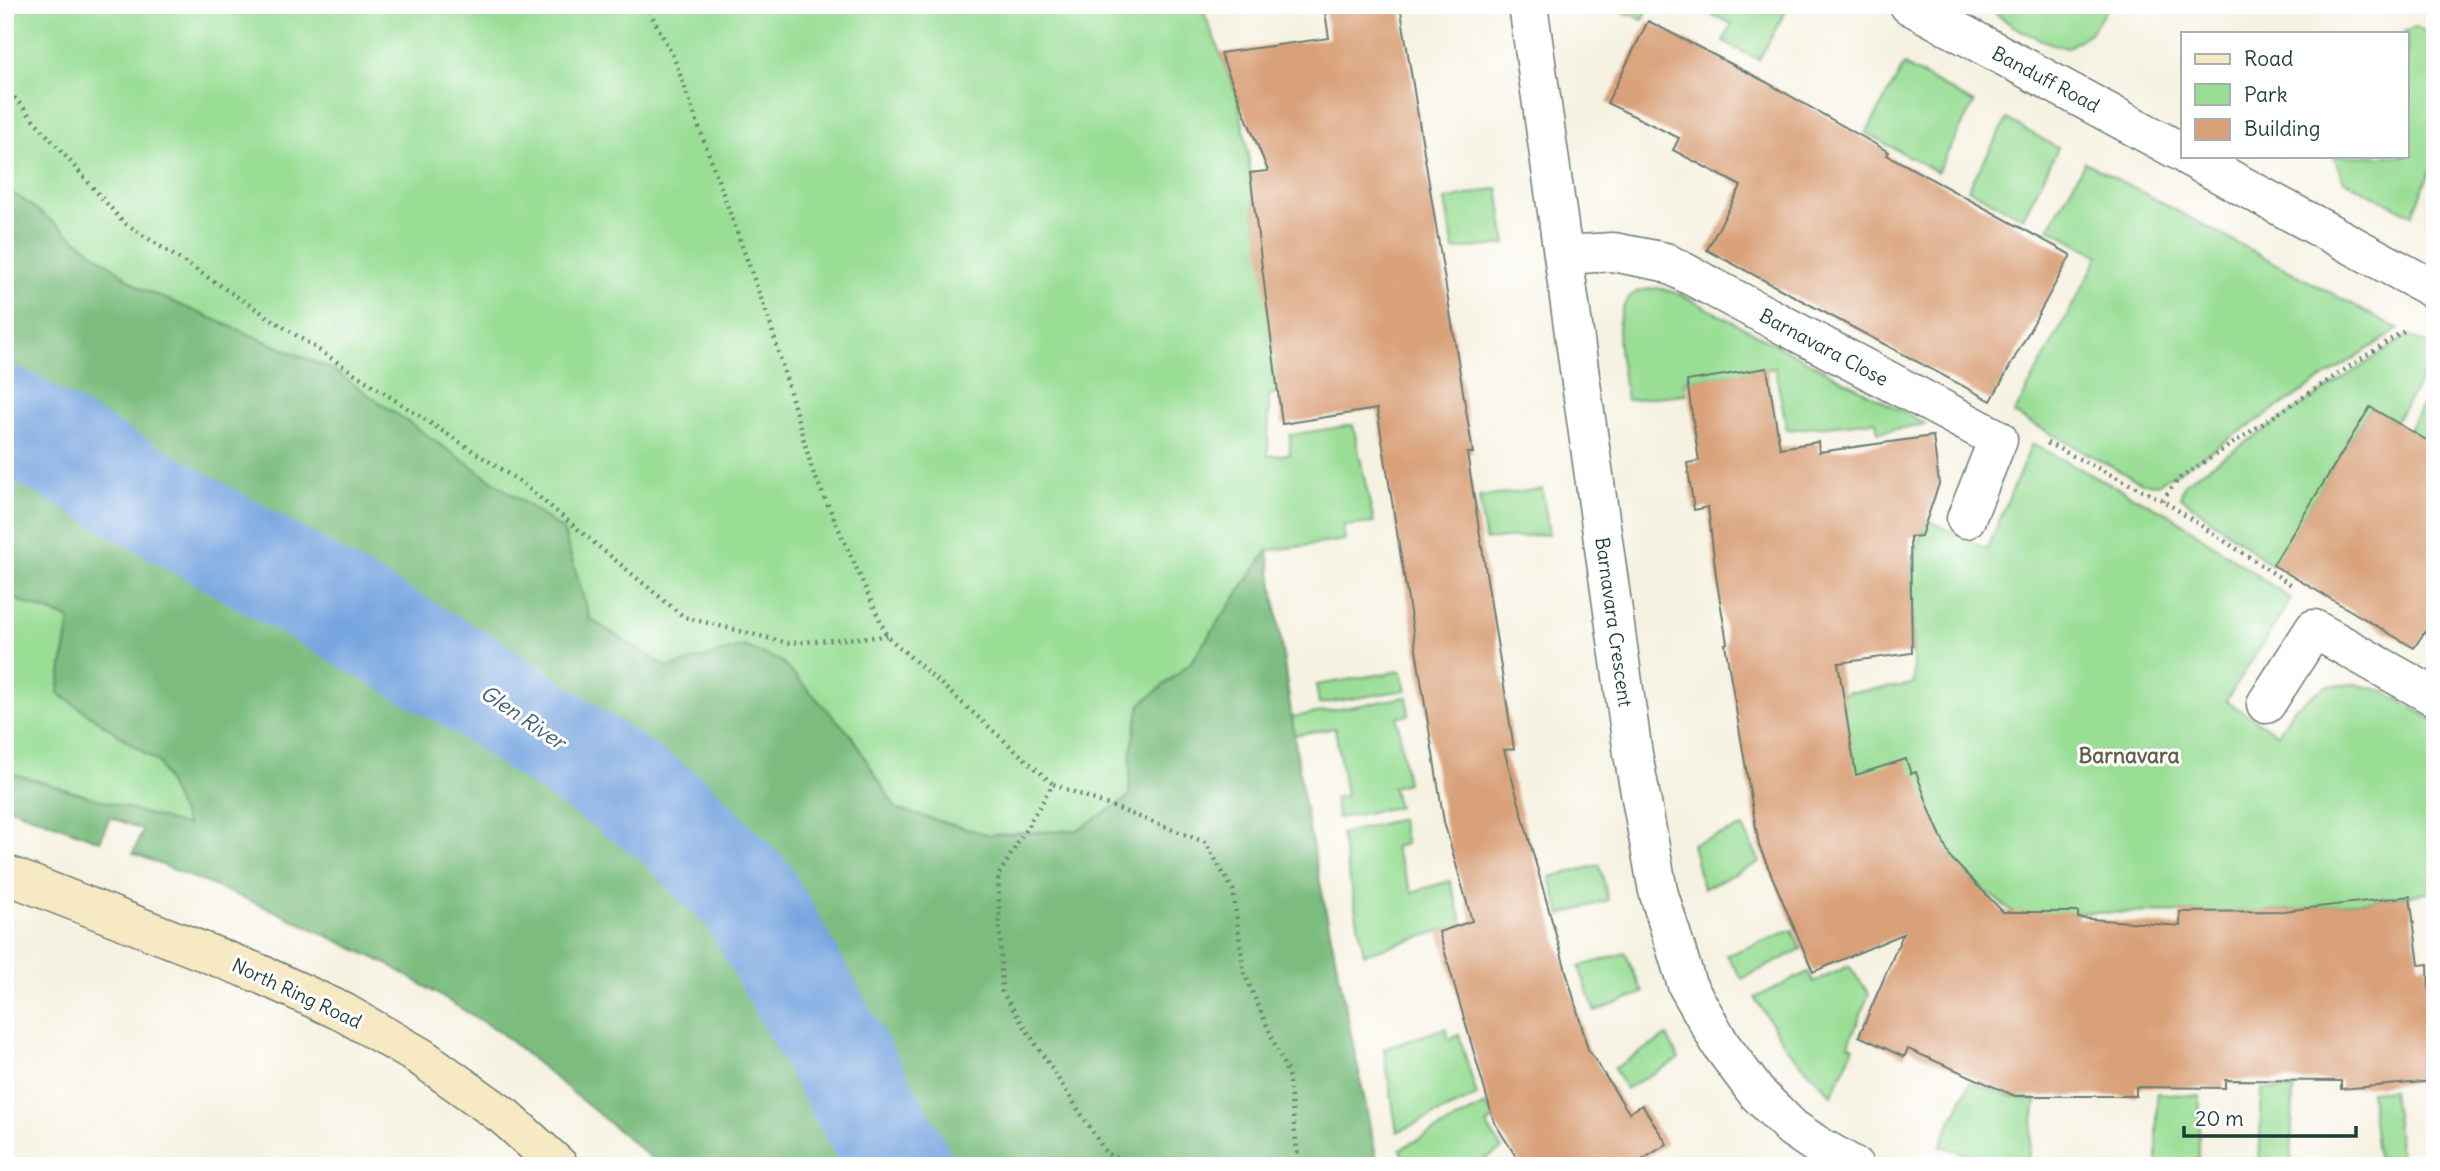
<svg xmlns="http://www.w3.org/2000/svg" width="2440" height="1171" font-family="Delius,sans-serif">
<rect width="100%" height="100%" fill="#fff"/>
<filter id="ink" filterUnits="userSpaceOnUse"><feTurbulence type="fractalNoise" baseFrequency=".0143" numOctaves="2"/><feDisplacementMap in="SourceGraphic" scale="14" xChannelSelector="R" yChannelSelector="G"/><feConvolveMatrix kernelMatrix="1 2 1 2 8 2 1 2 1" color-interpolation-filters="sRGB"/></filter>
<filter id="wash" filterUnits="userSpaceOnUse"><feTurbulence type="fractalNoise" baseFrequency=".00686" numOctaves="4" result="noise"/><feDisplacementMap in="SourceGraphic" scale="28" xChannelSelector="R" yChannelSelector="G"/><feGaussianBlur stdDeviation="1.57" result="paint"/><feColorMatrix in="noise" values="0 0 0 0 0 0 0 0 0 0 0 0 0 0 0 0 0 1.4 0 .05"/><feComposite in="paint" operator="in"/></filter>
<g filter="url(#wash)">
<rect width="100%" height="100%" fill="#f6f2e2"/>
<path fill="#9ade96" stroke="#5c8e65" stroke-width="2" d="M5,5H1201L1238,98L1247,147L1257,228L1337,216L1278,393L1269,395L1268,456L1290,454V435L1353,425L1374,523L1343,526L1345,540L1267,551L1190,663L1140,705L1131,751L1129,797L1078,830L989,835L896,809L851,735L744,646L669,668L590,619L563,530L333,370L140,288L28,203L5,189Z
M1623,5H1650L1643,20L1624,12Z
M1713,5H1789L1759,60L1723,42L1732,24L1709,13Z
M1987,5H2110L2090,33L2067,48C2039,41 2008,27 1987,5Z
M2415,27L2435,36V159L2412,215L2343,180L2334,156H2407V33H2402Z
M1904,65L1974,103L1937,172L1866,133Z
M2007,119L2058,148L2023,218L1968,189Z
M2085,162L2399,329L2175,474L2157,484L2142,483L2014,414L2099,256L2049,228Z
M1498,188L1506,244L1454,250L1445,200Z
M1658,288L1680,294L1926,424L1878,432L1876,421L1787,430L1775,368L1687,381L1684,382L1686,394L1627,400C1623,370 1605,311 1636,292C1642,289 1652,289 1658,288Z
M2409,335L2435,348V358L2395,422L2370,407L2273,566L2181,497L2184,483Z
M2435,384V445L2408,430Z
M2032,444L2172,516L2291,599L2226,701L2278,734L2294,708L2326,686L2355,684L2383,691L2435,721V892L2306,909L2260,912L2014,913C1996,899 1956,870 1946,850C1942,840 1938,830 1933,820L1855,792L1843,693L1914,684L1910,568L1928,520L1987,549Z
M1542,489L1549,534L1485,540L1479,497Z
M5,596L70,619L58,693L159,763L188,827L14,774L5,787Z
M1401,671L1406,690L1319,704L1316,685Z
M1407,697L1409,715L1397,717L1407,783L1392,787L1398,807L1338,818L1334,798L1346,796L1335,728L1294,735L1292,717Z
M1400,819L1406,844L1394,847L1412,892L1450,881L1463,924L1364,954L1341,834Z
M1743,827L1760,862L1703,889L1692,844Z
M1600,865L1608,900L1561,915L1550,877Z
M1792,930L1801,949L1742,979L1727,955Z
M1625,953L1643,993L1595,1011L1579,967Z
M1849,966L1869,994L1849,1044L1854,1047L1832,1095L1788,1050L1755,998L1808,972L1814,982Z
M1445,1028L1449,1040L1459,1035L1477,1096L1397,1132L1384,1049Z
M1667,1036L1679,1059L1625,1089L1614,1068Z
M1970,1082L2010,1096L2036,1100L2027,1166L1997,1163L1940,1146Z
M2262,1089H2293L2291,1166H2259Z
M2392,1090L2401,1163L2378,1165L2370,1092Z
M2157,1093L2200,1096L2198,1166H2157Z
M1485,1105L1496,1118L1487,1125L1502,1149L1480,1162L1481,1166H1407L1400,1149Z"/>
<path fill="#7bbd7f" stroke="#4d7d5a" stroke-width="2" d="M5,189L28,203L140,288L333,370L563,530L590,619L668,668L744,646L781,661L851,735L896,809L989,835L1078,830L1129,797L1131,751L1140,705L1190,663L1268,551L1304,804L1378,1166H661L501,1033L391,966L275,911L133,853L143,830L110,817L100,841L5,806V787L14,774L187,826L159,763L58,693L70,619L5,596Z"/>
<g fill="none" stroke-linecap="round" stroke-linejoin="round">
<path stroke="#76a4df" stroke-width="103" d="M5,417L473,684L671,818L748,895L900,1166"/>
</g>
<g id="blocks">
<path fill="#d9a179" d="M1324,5H1400L1473,453H1467L1514,749L1504,750L1588,1049L1629,1113L1642,1105L1667,1144L1632,1166H1522L1494,1122L1439,932L1472,921L1444,822L1377,409L1282,424L1250,173L1268,171L1220,53L1329,38Z
M1648,21L1766,82L1889,152L1887,155L2071,255L1991,401L1707,250L1741,186L1673,150L1679,138L1607,103Z
M1767,368L1780,448L1818,442L1819,452L1933,436L1939,484L1921,536L1910,537L1912,653L1838,663L1856,775L1906,759L1911,774L1916,772L1932,816L1950,857L2003,912H2078V918L2180,926V912L2284,911L2410,896L2419,965L2428,964L2429,994L2435,993V1081L2341,1089V1081L2225,1080V1088L2136,1087V1096H2015L1908,1049L1904,1057L1859,1036L1903,934L1813,972L1759,846L1725,644L1727,643L1717,583L1708,507L1694,510L1687,463L1699,461L1687,381Z
M2370,407L2435,445V616L2414,648L2273,565Z"/>
</g>
</g>
<g filter="url(#ink)">
<use href="#blocks" fill-opacity="0" stroke="#6a7c71" stroke-width="2"/>
<g fill="none" stroke-linecap="round" stroke-linejoin="round">
<g stroke="#6a7c71" stroke-width="41">
<path id="street" d="M1528,5L1633,754L1658,891L1687,985L1721,1045L1756,1092L1792,1128L1817,1145L1854,1166
M1909,5L2183,153
M2187,156L2435,290
M1563,255L1613,252L1665,262L1998,439L1966,519
M2266,704L2314,629L2435,697"/>
</g>
<g stroke="#6a7c71" stroke-width="41">
<path id="secondary" d="M5,874L258,973L343,1012L421,1057L505,1117L559,1166"/>
</g>
<path stroke="#6a7c71" stroke-width="4.5" stroke-dasharray="2 5" stroke-linecap="butt" d="M646,5L674,58L770,323L813,472L887,636L1053,784
M5,87L123,222L522,483L684,617L788,643L887,636
M2047,443L2162,500L2293,586
M2162,500L2180,478L2405,330
M1136,1166L1107,1154L1002,992L998,876L1053,784L1205,842L1233,890L1244,973L1288,1074L1299,1166"/>
<use href="#street" stroke="#fff" stroke-width="38"/>
<use href="#secondary" stroke="#f7e9c3" stroke-width="38"/>
</g>
</g>
<g text-anchor="middle" dominant-baseline="central" stroke-width="6" stroke-linejoin="round" paint-order="stroke">
<g font-size="19" fill="#1f3d34" stroke="#fff">
<text transform="translate(2046 79) rotate(28)">Banduff Road</text>
<text transform="translate(1824 347) rotate(28)">Barnavara Close</text>
<text transform="translate(1614 622) rotate(82)">Barnavara Crescent</text>
<text transform="translate(297 993) rotate(25)">North Ring Road</text>
</g>
<g font-size="21" font-style="italic" fill="#3d6170" stroke="#fff">
<text transform="translate(523 717) rotate(34)">Glen River</text>
</g>
<g font-size="21" font-weight="bold" fill="#60604c" stroke="#fff">
<text x="2129" y="755">Barnavara</text>
</g>
</g>
<rect width="2440" height="1171" fill="none" stroke="#fff" stroke-width="28"/>
<rect x="2181" y="32" width="228" height="126" fill="#ffffff" stroke="#a5b1ae" stroke-width="2"/>
<rect x="2195" y="54" width="35" height="10" fill="#f7e9c3" stroke="#a5b1ae" stroke-width="2"/>
<text x="2244" y="66" font-size="21" fill="#1f3d34">Road</text>
<rect x="2195" y="84" width="35" height="21" fill="#9ade96" stroke="#a5b1ae" stroke-width="2"/>
<text x="2244" y="102" font-size="21" fill="#1f3d34">Park</text>
<rect x="2195" y="119" width="35" height="21" fill="#d9a179" stroke="#a5b1ae" stroke-width="2"/>
<text x="2244" y="136" font-size="21" fill="#1f3d34">Building</text>
<path d="M2184 1126v10h172v-10" fill="none" stroke="#1f3d34" stroke-width="3.5"/>
<text x="2195" y="1126" font-size="21" fill="#1f3d34" stroke="#ffffff" stroke-width="5" paint-order="stroke">20 m</text>
</svg>
